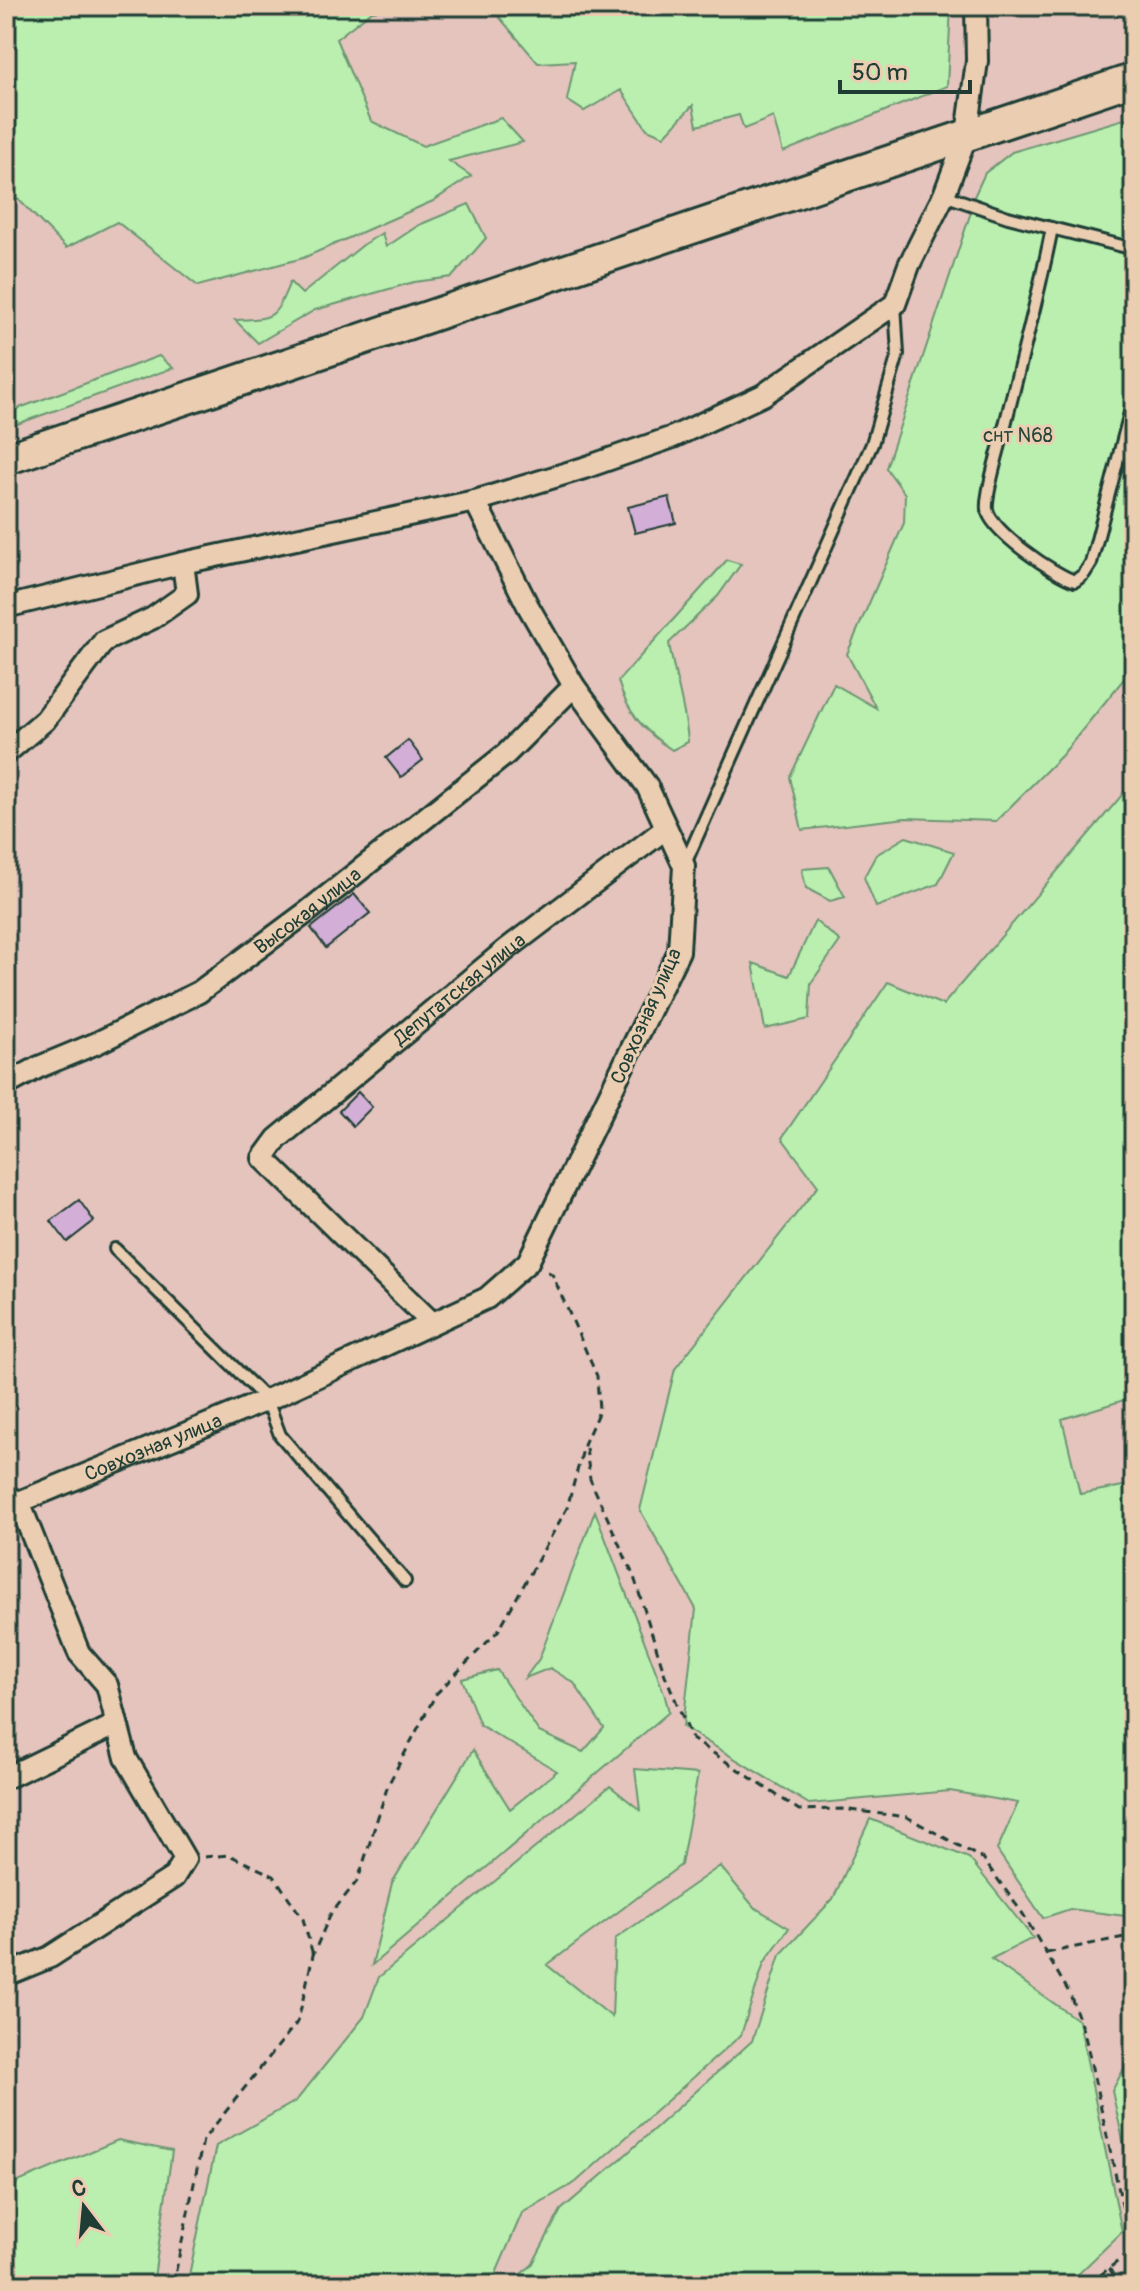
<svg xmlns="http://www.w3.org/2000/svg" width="1140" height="2291" font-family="Pangolin,sans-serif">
<rect width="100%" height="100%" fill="#e4c4bd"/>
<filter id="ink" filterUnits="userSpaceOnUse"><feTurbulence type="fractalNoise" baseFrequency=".0125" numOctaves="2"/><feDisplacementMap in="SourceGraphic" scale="16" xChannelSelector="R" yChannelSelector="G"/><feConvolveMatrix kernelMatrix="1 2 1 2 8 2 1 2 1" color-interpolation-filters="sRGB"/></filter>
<g filter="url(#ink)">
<path fill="#baefb0" stroke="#6c9672" stroke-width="2" d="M6,6H405L372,11L336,39L371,121L423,146L501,118L523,142L449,161L471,176L433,201L303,258L198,286L117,222L66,248L19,200L6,196Z
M490,6H951L947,86L783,152L773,117L744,129L739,115L697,126L693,105L664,136L647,129L621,90L584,111L567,100L575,61L538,63Z
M1134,116V244L972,201L985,173L1012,152Z
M469,204L486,238L452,277L414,282L315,310L258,343L235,320C275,318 274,320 290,282L302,294L363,245L382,233L386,247L419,225Z
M971,212L1134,255V678L1127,675L1062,755L996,821L906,818L802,830L790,777L834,684L876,708L847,654L904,523L905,494L886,468Z
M159,356L173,368L6,428V413Z
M727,560L741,564L718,596L669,643C674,675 686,710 688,742L672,750C645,732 627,713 618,681Z
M1134,781V1397L1062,1419L1080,1494L1134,1484V1917L1070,1909L1043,1918L997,1850L1018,1803L950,1791L809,1804L683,1727L696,1609L640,1510L675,1369L818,1186L782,1138L888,982L943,1005Z
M906,837L954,852L938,884L876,907L864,877L876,855Z
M829,867L845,897L830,901L806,888L802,869Z
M815,921L840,941L811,983L809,1019L765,1029L753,963L789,976Z
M595,1511L664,1693L669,1712L372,1965L392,1883L473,1750L510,1809L557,1771L480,1725L462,1679L497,1670L539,1732L583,1752L604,1728L574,1683L550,1668L525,1678L539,1659Z
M635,1769L698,1774L681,1865L547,1965L612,2017L615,1939L720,1866L754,1907L789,1928L764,1963L741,2035L576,2182L522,2213L491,2285H187L216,2146L296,2101L364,2017L379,1977L610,1786L640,1810Z
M870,1819L969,1858L1033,1938L991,1959L1079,2021L1122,2232L1067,2285H507L532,2265L561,2210L622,2158L752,2041L780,1955L833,1899Z
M1134,2050V2190L1112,2091Z
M118,2140L172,2151L153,2285H6V2202L18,2182Z"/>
<path fill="#d3aed7" stroke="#1f3d34" stroke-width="2" d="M669,497L676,523L635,533L628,507Z
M408,740L423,760L401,777L386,758Z
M354,894L370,913L326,948L311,928Z
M358,1092L372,1107L353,1126L339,1111Z
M79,1200L94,1221L67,1242L51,1221Z"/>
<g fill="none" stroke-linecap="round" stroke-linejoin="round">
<g stroke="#1f3d34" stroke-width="16">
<path id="lane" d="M944,195L1008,217L1134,249
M1052,228C1039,295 1021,360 1005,425C1001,443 985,494 987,509C990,531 1055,575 1075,581L1084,574L1091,563L1134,397
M684,866L872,444L898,354L895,304
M115,1249L267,1400L280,1435L405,1581"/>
</g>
<g stroke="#1f3d34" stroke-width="26">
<g id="street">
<path d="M6,607L183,563L475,501L584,468L673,437L763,395L895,304L909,265L944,195L967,134L977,61L976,6"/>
<path d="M6,753L45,720L104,641L153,618L187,594L183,563"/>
<path id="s1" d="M6,1085L39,1067L97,1043L199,992L307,912L506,754L574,686"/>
<path id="s2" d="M432,1323L263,1158L277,1139L507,949L665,829"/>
<path id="s3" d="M6,1513L19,1502L267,1400L487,1298L528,1262L679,951L684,866L647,786L574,686L528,606L475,501"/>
<path d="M6,1778L117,1724"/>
<path d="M6,1975L50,1957L174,1877L185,1859L126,1758L107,1685L79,1653L19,1502L10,1498"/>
</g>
</g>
<g stroke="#1f3d34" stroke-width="36">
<path id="secondary" d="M6,459L1134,79"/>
</g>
<path stroke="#1f3d34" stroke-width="3" stroke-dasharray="8 6" stroke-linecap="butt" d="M586,1448L590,1479L634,1577L665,1675L692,1739L799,1810L841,1809L907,1817L983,1859L1023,1914L1070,1994L1085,2036L1132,2250L1088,2285
M204,1857L229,1855L274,1876L303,1919L313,1955
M1047,1953L1134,1935
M1109,2268L1120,2285
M173,2285L203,2140L298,2021L313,1955L330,1915L358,1880L388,1785L436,1694L498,1631L567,1508L585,1442L599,1411L597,1376L552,1274L546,1271"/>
<use href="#lane" stroke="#ebceb2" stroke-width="10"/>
<use href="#street" stroke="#ebceb2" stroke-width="20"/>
<use href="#secondary" stroke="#ebceb2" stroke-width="30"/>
</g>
</g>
<g text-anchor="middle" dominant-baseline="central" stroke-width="6" stroke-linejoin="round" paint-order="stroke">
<g font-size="20" fill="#27463a" stroke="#ebceb2">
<text x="1018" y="435">снт N68</text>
</g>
<g font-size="20" fill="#1f3d34" stroke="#ebceb2">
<text stroke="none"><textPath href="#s1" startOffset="350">Высокая улица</textPath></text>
<text stroke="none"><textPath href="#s2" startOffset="496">Депутатская улица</textPath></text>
<text transform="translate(646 1016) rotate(-66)">Совхозная улица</text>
<text stroke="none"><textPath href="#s3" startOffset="162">Совхозная улица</textPath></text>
</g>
</g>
<rect width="1140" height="2291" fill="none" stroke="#ebceb2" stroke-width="32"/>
<rect x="16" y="16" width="1108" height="2259" fill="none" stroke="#1f3d34" stroke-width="3" filter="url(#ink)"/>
<g transform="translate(84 2207) rotate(344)" stroke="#ebceb2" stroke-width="6" paint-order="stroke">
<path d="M0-6L14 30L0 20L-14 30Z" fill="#1f3d34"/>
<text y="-12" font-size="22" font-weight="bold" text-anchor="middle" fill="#1f3d34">С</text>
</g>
<path d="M840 80v12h130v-12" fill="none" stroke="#1f3d34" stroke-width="4"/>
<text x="852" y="80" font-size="24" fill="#1f3d34" stroke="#ebceb2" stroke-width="6" paint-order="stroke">50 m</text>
</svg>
